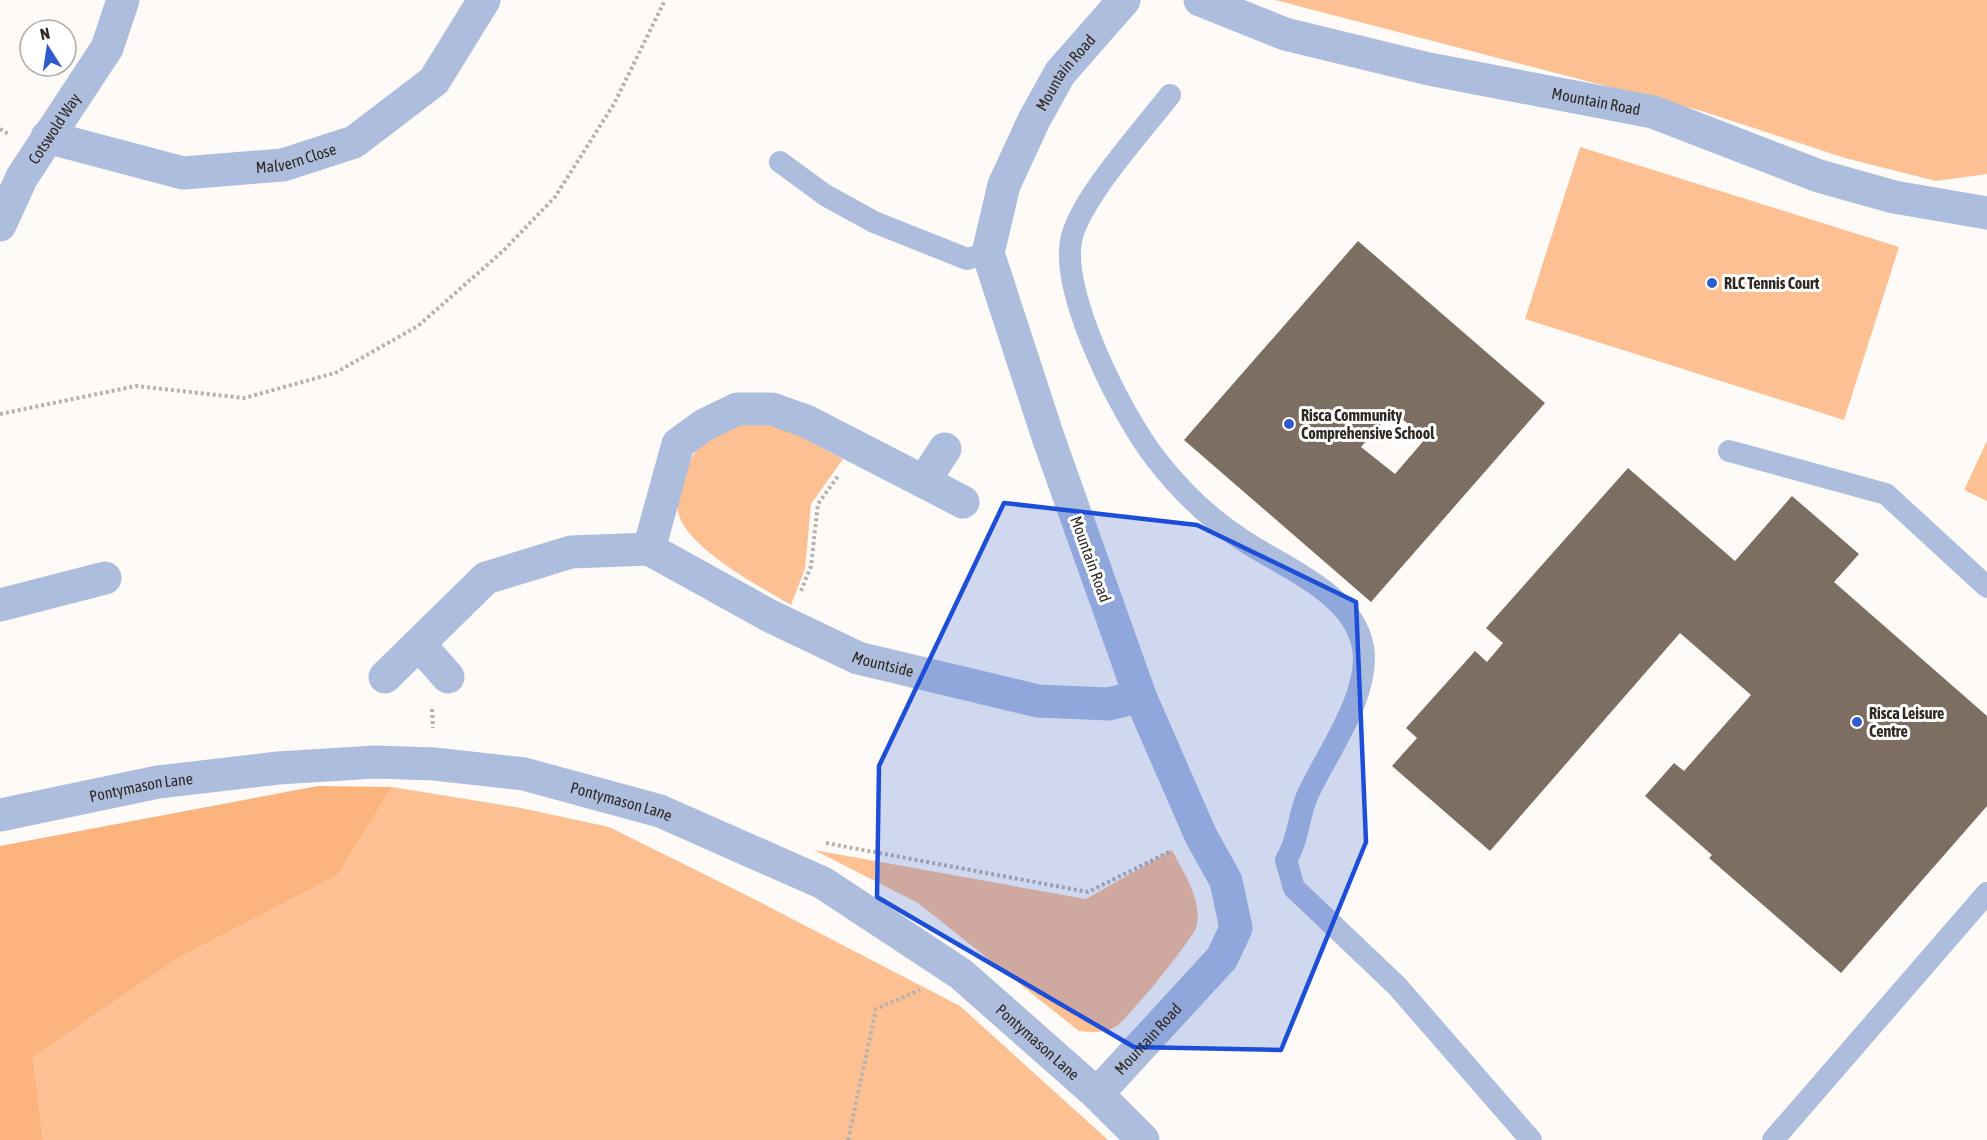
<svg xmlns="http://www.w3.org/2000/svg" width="1987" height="1140" font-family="'Asap Condensed',sans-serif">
<rect width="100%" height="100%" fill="#fdfaf7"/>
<path fill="#fcc093" d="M1275,0H1987V174L1936,181L1845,158L1702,111Z
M1580,147L1899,247L1844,420L1525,319Z
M753,421L778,424L843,459L811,504L805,569L791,605C760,586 678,545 677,505C677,496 682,486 684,478C693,440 718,431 753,421Z
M1987,441V501L1964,490Z
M392,787L521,808L609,827L746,895L960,1006L1108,1140H43L33,1057L177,959L338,875Z
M814,850L1086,899L1172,850C1183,872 1204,902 1196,928C1191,941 1126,1022 1115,1027C1103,1034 1091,1032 1079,1031L918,903Z"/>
<path fill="#fbb47d" d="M318,786L392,787L338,875L177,959L33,1057L43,1140H0V846Z"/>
<path fill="#7d6e62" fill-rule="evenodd" d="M1358,241L1545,403L1371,602L1184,440ZM1392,411L1426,438L1395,474L1361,447Z
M1628,468L1735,561L1792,496L1859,554L1834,582L1987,716V806L1841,973L1709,858L1712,855L1645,796L1674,763L1684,771L1751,695L1680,633L1490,851L1392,766L1417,738L1406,728L1475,651L1487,662L1503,643L1486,628Z"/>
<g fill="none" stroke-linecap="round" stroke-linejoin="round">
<path stroke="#b6b2ae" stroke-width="4" stroke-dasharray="3 3" stroke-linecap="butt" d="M0,129L10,135
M0,414L136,386L244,398L335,373L418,326L503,251L555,197L614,104L665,0
M801,591L811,566L818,504L838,476
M432,709L433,728
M826,843L1088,892L1171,851
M848,1140L876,1009L920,990"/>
<path stroke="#adbddd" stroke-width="22" d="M1170,95C1143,130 1078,201 1071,241C1061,295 1122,416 1156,459C1179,489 1209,518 1241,539C1282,567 1353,592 1363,647C1371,694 1327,753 1308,794C1298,815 1299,840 1286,860L1294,888L1397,986L1531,1140
M780,162L825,195L874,222L967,259L988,253
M1729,451L1886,494L1987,587
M1773,1140L1987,893"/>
<g stroke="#adbddd" stroke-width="33">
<path id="s1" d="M1200,0L1285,34L1429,69L1653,112L1819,176L1894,197L1987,213"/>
<path id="s2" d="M47,137L183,173L283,165L354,142L434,81L484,0"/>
<path id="s3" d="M0,225L22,177L107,48L123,0"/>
<path d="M924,481L945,449"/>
<path d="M649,549L678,444L704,425L737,409H772L806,421L963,502"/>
<path d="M0,605L105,578"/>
<path d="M419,644L448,677"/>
<path id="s4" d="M385,677L486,578L571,552L649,549L770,616L858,658L1038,701L1109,704L1140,696"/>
<path id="s5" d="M1097,1094L1222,958L1236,928L1226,881L1201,836L1140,696L1048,437L988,253L1004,185L1034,120L1060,73L1124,0"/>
</g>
<path stroke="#adbddd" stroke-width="33" id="s6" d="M0,815L158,782L278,768L375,762L434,764L524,774L660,811L823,883L961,974L1097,1094L1143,1140"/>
</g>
<path fill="#1d4ed8" fill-opacity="0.2" stroke="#1d4ed8" stroke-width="4.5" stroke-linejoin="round" d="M1004,503L1197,525L1356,602L1366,842L1281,1050L1134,1047L877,897L879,766Z"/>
<g fill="#305bca" stroke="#fff" stroke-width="2">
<circle cx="1712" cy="283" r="6"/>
<circle cx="1289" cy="424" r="6"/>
<circle cx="1857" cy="722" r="6"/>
</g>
<g text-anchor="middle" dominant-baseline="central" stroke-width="6" stroke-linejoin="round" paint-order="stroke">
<g font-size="16" fill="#302924" stroke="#fff">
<text stroke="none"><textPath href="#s5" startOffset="1137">Mountain Road</textPath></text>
<text stroke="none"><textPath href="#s1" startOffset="410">Mountain Road</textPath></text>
<text stroke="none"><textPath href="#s3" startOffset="111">Cotswold Way</textPath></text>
<text stroke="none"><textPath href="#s2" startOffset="255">Malvern Close</textPath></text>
<text transform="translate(1091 559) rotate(70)">Mountain Road</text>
<text stroke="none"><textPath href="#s4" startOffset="570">Mountside</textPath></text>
<text stroke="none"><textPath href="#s6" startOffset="144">Pontymason Lane</textPath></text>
<text stroke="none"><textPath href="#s6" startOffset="630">Pontymason Lane</textPath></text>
<text stroke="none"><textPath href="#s5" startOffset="75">Mountain Road</textPath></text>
<text stroke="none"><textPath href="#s6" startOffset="1116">Pontymason Lane</textPath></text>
</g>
<g font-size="16" font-weight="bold" fill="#302924" stroke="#fff" text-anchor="start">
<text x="1724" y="283">RLC Tennis Court</text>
<text x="1301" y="415">Risca Community<tspan x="1301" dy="18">Comprehensive School</tspan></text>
<text x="1869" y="713">Risca Leisure<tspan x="1869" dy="18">Centre</tspan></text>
</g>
</g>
<g transform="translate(48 48) rotate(348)"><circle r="28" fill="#ffffff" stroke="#aca9a7" stroke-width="1.5"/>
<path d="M0-4.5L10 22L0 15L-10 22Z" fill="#305bca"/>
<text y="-9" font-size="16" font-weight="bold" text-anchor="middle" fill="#302924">N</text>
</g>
</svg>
